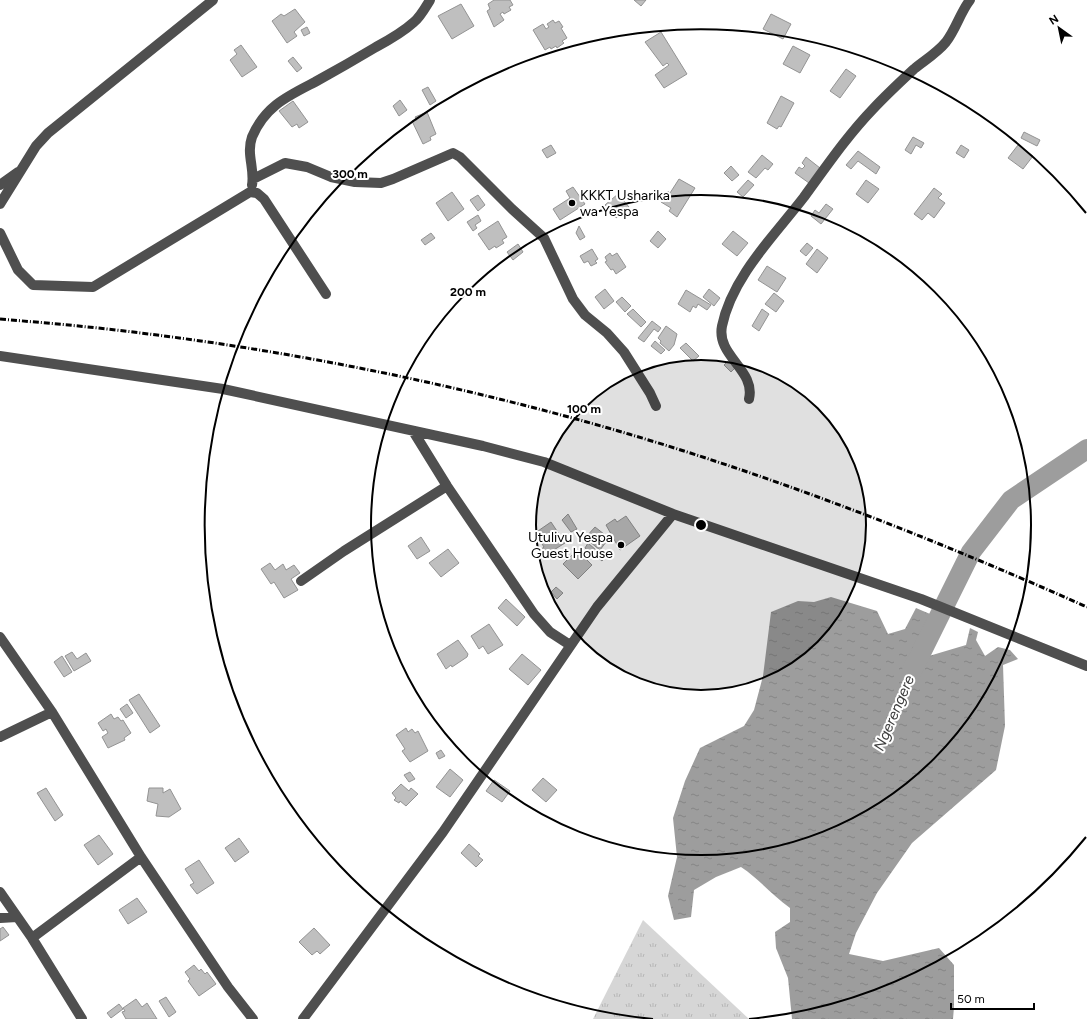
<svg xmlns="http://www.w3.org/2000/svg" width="1087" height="1019" font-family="Figtree,sans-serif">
<defs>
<pattern id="grass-tufts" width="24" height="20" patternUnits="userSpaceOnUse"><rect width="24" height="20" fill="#d6d6d6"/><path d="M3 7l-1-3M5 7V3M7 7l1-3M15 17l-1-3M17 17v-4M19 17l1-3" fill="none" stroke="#b6b6b6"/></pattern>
<pattern id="water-ripples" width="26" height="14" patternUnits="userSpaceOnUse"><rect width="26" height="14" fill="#9d9d9d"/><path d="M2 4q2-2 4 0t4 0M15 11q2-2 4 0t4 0" fill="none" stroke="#858585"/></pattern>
</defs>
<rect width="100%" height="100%" fill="#fff"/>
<path fill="url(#grass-tufts)" d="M643,920L749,1019H593Z"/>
<path fill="url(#water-ripples)" d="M831,597L877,611L888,634L905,629L916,608L937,617L923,643L929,656L966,645L970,628L978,632L976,640L985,656L998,647L1010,650L1018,659L1003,665L1005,726L996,770L912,843L877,893L856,933L849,954L883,961L939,948L954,965V1007L953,1019H792L788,978L776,948L775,932L790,922V908C772,895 759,879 741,867L716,877L694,890L691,917L674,920L668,896L677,857L673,818L685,781L700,748L744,726L754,710L763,676L771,612L798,601L814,602Z"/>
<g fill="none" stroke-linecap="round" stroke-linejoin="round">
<path stroke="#9d9d9d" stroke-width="20" d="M912,671L971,552L1011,500L1087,449"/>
</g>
<path fill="#bfbfbf" stroke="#939393" d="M494,0H510L513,5L509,7L511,10L504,14L503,12L500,14L504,20L494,27L487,11L490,9L488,4Z
M634,0H646L641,6Z
M461,4L474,26L452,39L438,16Z
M295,9L305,22L294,32L297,36L287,43L272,21L281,14L284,16Z
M771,14L791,24L783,39L763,29Z
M553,20L555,23L559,21L563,27L561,28L567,38L562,41L564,43L557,48L556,46L551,49L550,47L545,50L533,30L543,24L546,29L549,27L547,24Z
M307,27L310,33L304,36L301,30Z
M661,32L687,74L664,88L655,75L669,65L667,63L663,66L645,42Z
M241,45L257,67L242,77L230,60L237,54L234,50Z
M793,46L810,55L800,73L783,64Z
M293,57L302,68L297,72L288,61Z
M846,69L856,76L840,98L830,91Z
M428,87L436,101L430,105L422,90Z
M781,96L794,103L781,127L779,126L777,129L767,123Z
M400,100L407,110L399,116L393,106Z
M293,101L308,122L299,128L297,124L292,127L279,111Z
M427,112L436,134L430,137L431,140L423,144L412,121L417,120L415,117Z
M1024,132L1040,140L1037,146L1021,138Z
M913,137L924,143L921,148L916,145L911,154L905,150Z
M551,145L556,153L547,158L542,150Z
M961,145L969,150L964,158L956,153Z
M1018,145L1033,156L1023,169L1008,158Z
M858,151L880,167L876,174L858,161L851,169L846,165Z
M762,155L773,164L768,170L765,168L756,178L748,172Z
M806,157L820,168L809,183L795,173L799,167L802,169L805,166L802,163Z
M731,166L739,175L732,181L724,173Z
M679,179L695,188L677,217L669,211L671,208L661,202L668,191L670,193Z
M748,180L754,185L743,197L737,192Z
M866,180L879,189L868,203L856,194Z
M573,187L585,204L560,220L553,209L570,198L566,191Z
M934,188L942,194L938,198L945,203L934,218L928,213L922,220L914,214Z
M452,192L464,209L448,221L436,203Z
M618,194L629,207L616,218L605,205Z
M478,195L485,205L478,211L470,200Z
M826,204L833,209L821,224L811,216L815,210L819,213Z
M478,215L481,221L475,225L477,228L473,231L467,222Z
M498,221L507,237L502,240L504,243L496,248L495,246L489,250L478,234Z
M579,226L585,237L580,240L576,233Z
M658,231L666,239L658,248L650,241Z
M733,231L748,243L737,256L722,244Z
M431,233L435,238L425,245L421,240Z
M807,243L813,248L806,256L800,251Z
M518,244L523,252L513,260L507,252Z
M592,249L598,259L595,261L597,263L591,266L588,261L584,263L580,256Z
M817,249L828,258L817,273L806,264Z
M610,253L612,256L617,253L626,267L616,274L613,269L611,270L605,262L607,261L605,257Z
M767,266L786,278L777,292L758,280Z
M605,289L614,301L604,309L595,297Z
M709,289L720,298L714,306L703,297Z
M686,290L711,305L707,310L698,304L696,308L693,306L690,312L678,304Z
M774,293L784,301L776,312L765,304Z
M622,297L631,306L625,312L616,302Z
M633,309L646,322L641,327L627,314Z
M762,309L769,314L759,331L752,326Z
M652,321L661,328L658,332L654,329L644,342L638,338Z
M666,326L677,334L674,345L669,351L660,343L661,341L658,338Z
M655,341L665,350L661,354L651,346Z
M686,343L699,356L693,361L680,348Z
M729,360L736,367L731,372L724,365Z
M568,514L577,529L571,532L562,520Z
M626,516L640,536L620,550L606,525L615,519L617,522Z
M551,522L565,543L544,556L540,550L544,547L535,533Z
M595,527L609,538L600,550L585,538Z
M421,537L430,551L417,559L408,546Z
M588,543L596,550L592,554L585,548Z
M448,549L459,563L441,577L429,563Z
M577,550L592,565L578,579L563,564Z
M599,552L605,557L602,561L596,556Z
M270,563L275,570L283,564L286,570L294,565L300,573L291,579L298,590L284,598L274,582L271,584L261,569Z
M556,587L563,593L557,599L551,592Z
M506,599L525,617L517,626L498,608Z
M489,624L503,645L488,654L483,646L479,649L471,636Z
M458,640L468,654L467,657L452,667L451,665L446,669L437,654Z
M72,652L77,659L86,653L91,661L74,671L65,656Z
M522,654L541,670L528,685L509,669Z
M62,656L72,672L64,677L54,662Z
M139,694L160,726L150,733L129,700Z
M127,704L133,713L126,718L120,709Z
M111,714L114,719L118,717L121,721L123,720L131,733L124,738L125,740L108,748L102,737L108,733L106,729L103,731L98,723Z
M406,728L408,732L412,729L415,733L418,731L428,751L410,762L402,751L405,749L396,735Z
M441,750L445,756L439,759L436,753Z
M450,769L463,780L450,797L436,787Z
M410,772L415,779L409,782L404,775Z
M543,778L557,790L546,802L532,790Z
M494,780L510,791L502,802L486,791Z
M401,784L409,791L411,788L418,794L406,806L400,801L399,803L394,800L396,798L392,793Z
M46,788L63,815L55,821L37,793Z
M149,788H163V793L170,789L181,809L169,817L156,816L158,804L147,801Z
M99,835L113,854L98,865L84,845Z
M239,838L249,852L235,862L225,848Z
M469,844L480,854L478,856L483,860L476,867L461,853Z
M199,860L214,883L197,894L190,885L194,883L185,869Z
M137,898L147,912L128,924L119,910Z
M3,927L9,935L0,941V929Z
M314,928L330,945L320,954L317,951L312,955L299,942Z
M194,965L199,971L201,969L205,974L207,972L216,984L199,996L188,981L190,979L185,972Z
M166,997L176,1012L169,1017L159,1001Z
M136,999L142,1007L147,1003L157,1019H126L122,1012L125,1011L123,1008Z
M119,1004L123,1009L111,1018L107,1013Z"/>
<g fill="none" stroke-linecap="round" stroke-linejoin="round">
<path stroke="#4f4f4f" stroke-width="10" d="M253,179L285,163L307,167L331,177L355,182L381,183L393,179L453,153L460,157L512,209L544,238L573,299L585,315L607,333L624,352L650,393L656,406
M0,185L18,172
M252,185C255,169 246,154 252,137C265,106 288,96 315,82C335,71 356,59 376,47C389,40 403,32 414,22C421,16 425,8 430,0
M0,204L36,146L48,133L213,0
M0,233L18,270L33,285L93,287L250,192L257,193L264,199L326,294
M0,356L223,389L483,446L544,462L673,514L921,599L1087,666
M749,399C756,370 716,356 722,326C732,277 774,236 804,197C826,167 847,136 873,109C886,95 900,82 914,69C925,60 937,53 946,42C956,29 960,13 970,0
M413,431L447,486L534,614L550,632L570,645
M301,581L344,551L447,486
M0,637L52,712L141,857L228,987L253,1019
M0,737L52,712
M0,892L32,938L82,1019
M0,918L17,917
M32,938L141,857
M303,1019L443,832L597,607L673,514"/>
<path stroke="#000" stroke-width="3" stroke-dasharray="6 2 1 2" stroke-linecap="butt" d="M0,319C47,323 94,327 141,333C287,351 434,380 576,419C751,467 921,533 1087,607"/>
</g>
<circle cx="701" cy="525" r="165" fill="#000" fill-opacity=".12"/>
<g fill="none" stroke="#000" stroke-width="2">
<circle cx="701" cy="525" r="165"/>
<circle cx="701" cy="525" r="330"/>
<path d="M1086 837A496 496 0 0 1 749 1019M653 1019A496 496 0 1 1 1086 213"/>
</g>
<g fill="#000" stroke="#fff" stroke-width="1.5">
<circle cx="572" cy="203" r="4"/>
<circle cx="621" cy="545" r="4"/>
</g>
<g text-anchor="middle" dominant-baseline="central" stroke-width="4" stroke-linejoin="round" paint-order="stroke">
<g font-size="14" fill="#000" stroke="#fff" text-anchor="start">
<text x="580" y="195">KKKT Usharika<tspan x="580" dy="16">wa Yespa</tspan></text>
<text x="613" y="537" text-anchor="end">Utulivu Yespa<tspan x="613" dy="16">Guest House</tspan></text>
</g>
<g font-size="15" font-style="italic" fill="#3e3e3e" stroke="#fff">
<text transform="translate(894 713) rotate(-67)">Ngerengere</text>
</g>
</g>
<circle cx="701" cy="525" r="6" fill="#000" stroke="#fff" stroke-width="2"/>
<g font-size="12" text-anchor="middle" font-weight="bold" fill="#000" stroke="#fff" stroke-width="4" stroke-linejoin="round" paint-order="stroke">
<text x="350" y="178">300 m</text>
<text x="468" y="296">200 m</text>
<text x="584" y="413">100 m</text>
</g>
<g transform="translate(1059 28) rotate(327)" stroke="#ffffff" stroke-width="3" paint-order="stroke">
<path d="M0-3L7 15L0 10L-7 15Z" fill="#000000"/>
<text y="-6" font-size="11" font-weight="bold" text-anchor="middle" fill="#000000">N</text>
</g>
<path d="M951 1003v6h83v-6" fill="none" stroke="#000000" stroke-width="2"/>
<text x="957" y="1003" font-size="12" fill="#000000" stroke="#ffffff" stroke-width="3" paint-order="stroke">50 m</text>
</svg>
